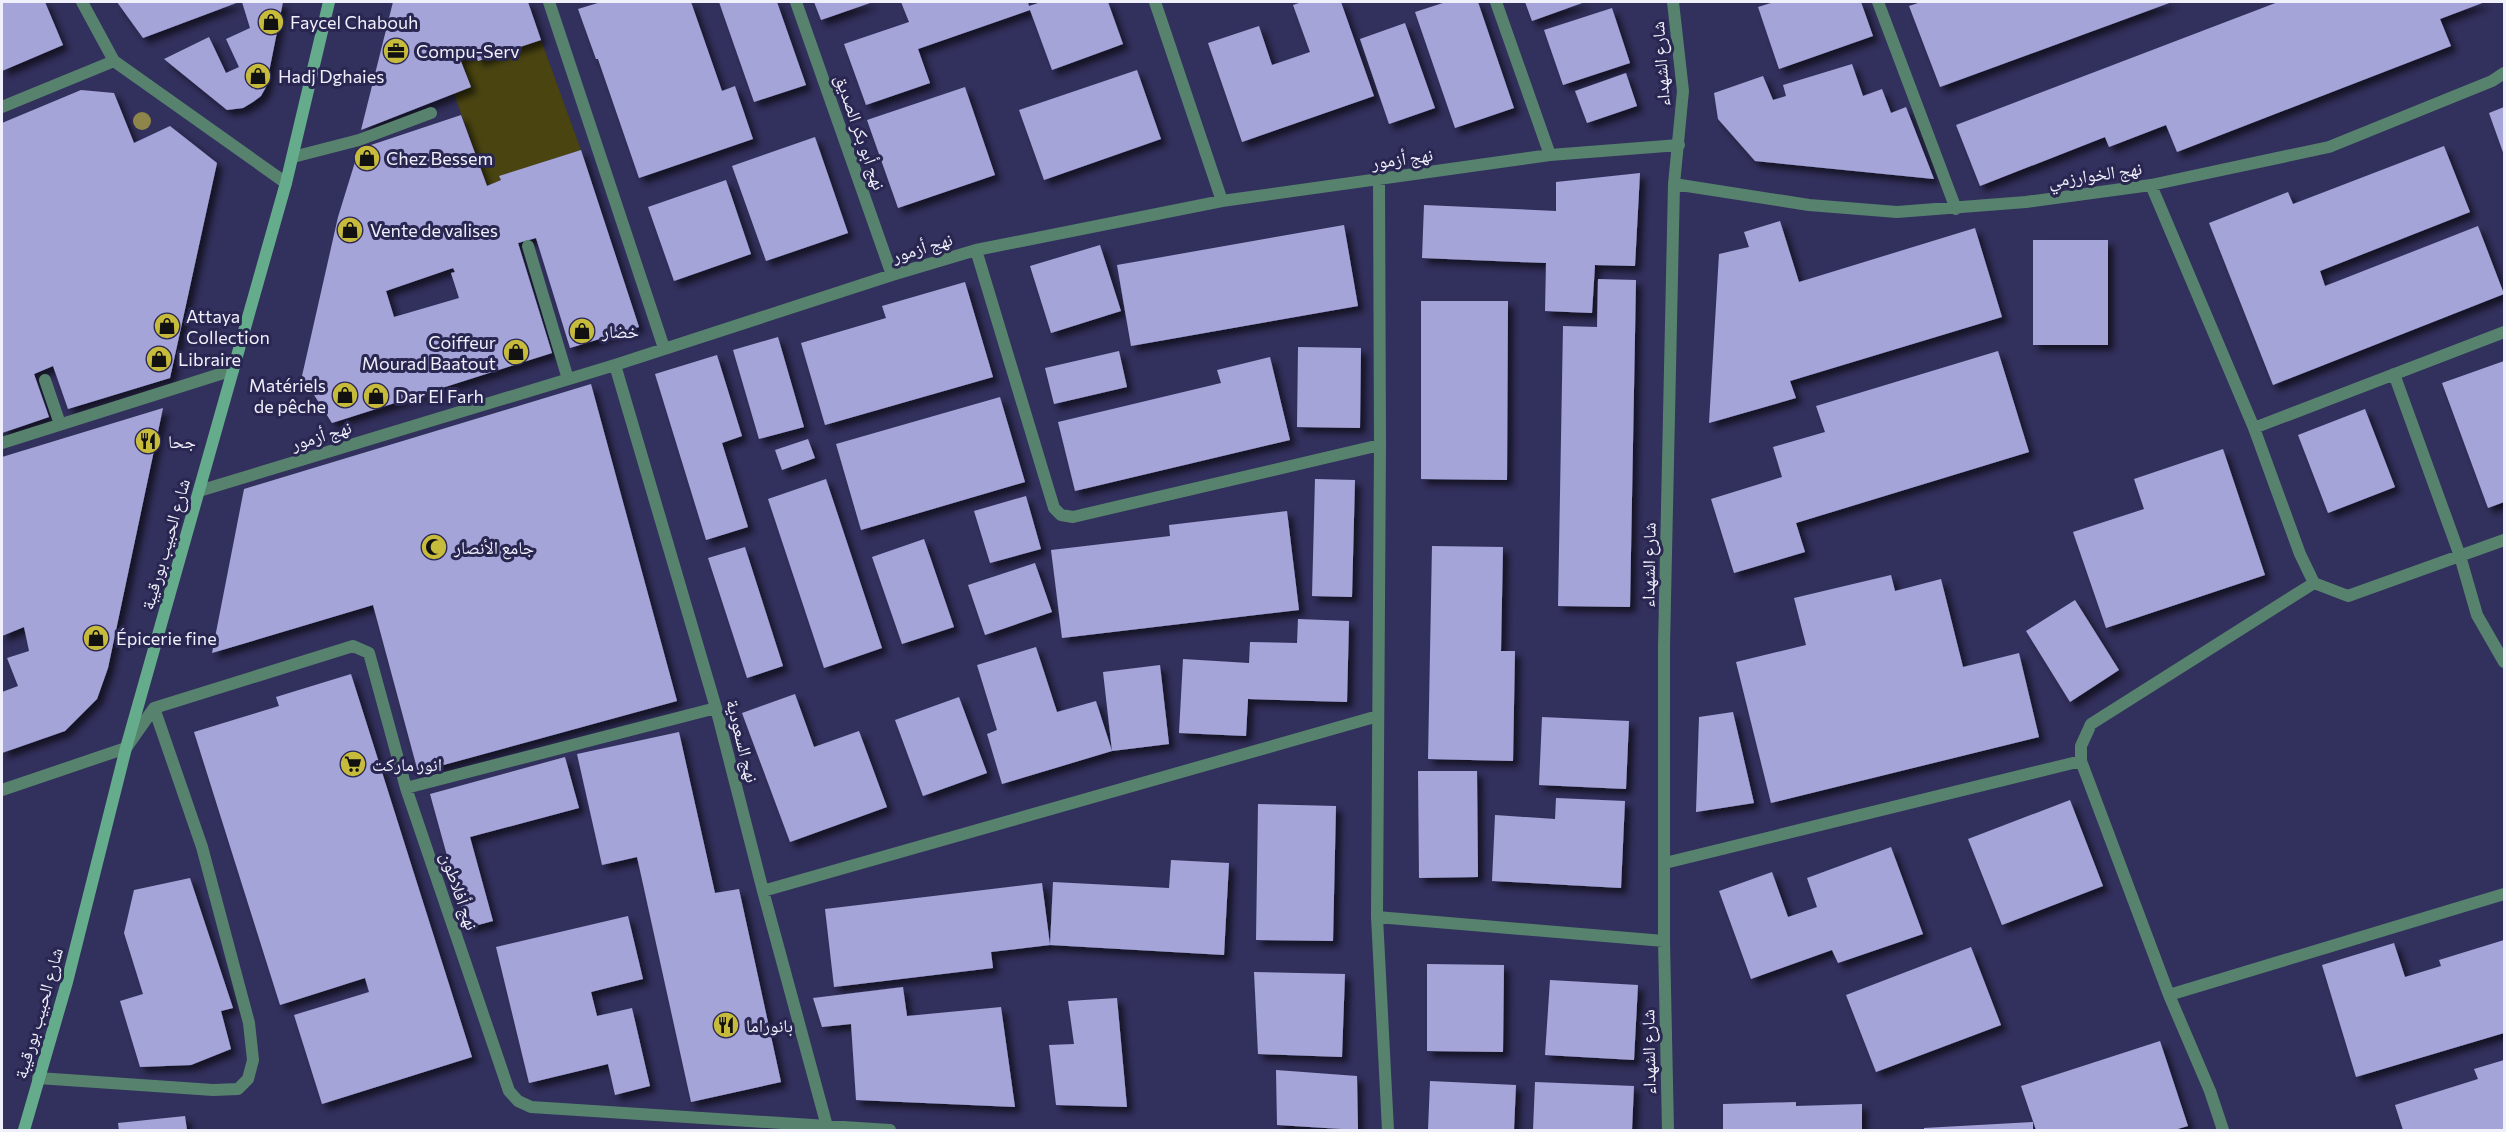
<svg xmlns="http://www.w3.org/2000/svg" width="2506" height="1132" font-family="Commissioner,'Noto Naskh Arabic',sans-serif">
<defs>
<filter id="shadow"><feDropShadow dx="5.5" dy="5.5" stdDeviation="3" flood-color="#0009"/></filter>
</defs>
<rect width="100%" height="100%" fill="#32305c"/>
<path fill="#494410" d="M541,40L581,150L500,176L501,180L487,186L454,94L471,87L460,59L475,53L479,61Z"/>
<path fill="#a4a4d9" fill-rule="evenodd" filter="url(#shadow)" d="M2,2H45L63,45L2,71Z
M117,2H239L143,38Z
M242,2H283L266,87L261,96L253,102L243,108L227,110L164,59L209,37L226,73L239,67L226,39L250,28Z
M393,2H528L541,40L478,61L475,53L460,59L471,87L361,130Z
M601,2H691L722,91L735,86L753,139L639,178L598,59H596L578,9Z
M719,2H777L806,85L754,102Z
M814,2H873L821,20Z
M901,2H1028L1029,6L1041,2H1108L1123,44L1052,70L1030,10L918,49L930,83L866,105L844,44L909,22Z
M1302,2H1341L1374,96L1242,142L1208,43L1259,26L1272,65L1310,52L1293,5Z
M1446,2H1478L1514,108L1455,128L1415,12Z
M1525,2H1585L1532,21Z
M1774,2H1861L1873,36L1779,69L1758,7Z
M1921,2H2172L1940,87L1909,6Z
M2278,2H2485L2440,19L2451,46L2177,152L2166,125L2109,147L2105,137L1980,186L1956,125Z
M1612,8L1630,63L1563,85L1544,30Z
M1405,23L1435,108L1389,124L1360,39Z
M1852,64L1863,96L1882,89L1891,113L1906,107L1934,179L1755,161L1718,119L1714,93L1763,76L1773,100L1786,96L1783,85Z
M1137,70L1161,139L1044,180L1019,110Z
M1626,73L1637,106L1587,123L1575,91Z
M965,87L995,175L898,208L867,120Z
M81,90L114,93L134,143L170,126L217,163L170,378L68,409L53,366L34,374L49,417L2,433V123Z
M2504,107V155L2489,113Z
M461,115L487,186L501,180L499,176L581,150L639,327L570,348L536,238L518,243L552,353L332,423L302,376L338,217L359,149ZM453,268L455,272L451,273L459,298L394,317L386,291Z
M815,137L848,233L766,261L732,166Z
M2444,146L2470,212L2320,271L2325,286L2478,226L2504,294L2273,385L2209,223L2288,192L2293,204Z
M1640,173L1635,266L1595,265L1592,313L1545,311L1546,263L1422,258L1424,205L1556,211V182Z
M726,180L751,254L674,281L648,207Z
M1780,221L1799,282L1975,228L2002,317L1790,381L1796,398L1709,423L1719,254L1749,247L1744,232Z
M1344,225L1358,306L1131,346L1117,265Z
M2033,240H2108V345H2033Z
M1100,245L1121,311L1051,333L1030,266Z
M1598,279L1636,280L1630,607L1558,606L1563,326L1597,327Z
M965,282L993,377L825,425L801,343L886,318L882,306Z
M1421,301H1508L1507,480L1421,479Z
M778,337L804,427L759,439L733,350Z
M1298,347L1361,348L1360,428L1297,427Z
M1119,351L1127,387L1054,404L1045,368Z
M1998,351L2029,452L1796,523L1805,552L1734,573L1711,499L1782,477L1773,447L1825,432L1816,406Z
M717,355L742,436L722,443L748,527L706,540L655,374Z
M1270,357L1290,440L1075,491L1058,422L1221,383L1217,370Z
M2504,361V502L2488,508L2442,383Z
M591,384L677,701L418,772L373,605L212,653L244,489Z
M1000,397L1025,482L861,530L836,444Z
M163,408L108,668L97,699L65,731L2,753V692L18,686L7,658L29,651L24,627L2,636V457Z
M2365,409L2395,487L2328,513L2298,435Z
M808,439L815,458L782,470L775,450Z
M2223,449L2265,575L2106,628L2073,532L2144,509L2134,479Z
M826,479L882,648L824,668L768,499Z
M1315,479L1355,480L1352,597L1312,596Z
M1026,496L1041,549L990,563L974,511Z
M1287,511L1299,610L1062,638L1051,550L1170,536L1169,525Z
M924,539L954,627L902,644L872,557Z
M1432,546L1503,547L1501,651H1515L1513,761L1428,759Z
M745,547L783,666L747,678L708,558Z
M1035,563L1052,612L985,635L968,585Z
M1891,575L1895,591L1941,579L1963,667L2019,653L2039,737L1771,803L1736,662L1806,645L1794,598Z
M2075,600L2119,670L2070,702L2026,631Z
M1298,619L1349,621L1347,702L1248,699L1246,736L1179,733L1183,659L1249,663L1250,642L1297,643Z
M1036,647L1057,712L1096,701L1112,751L1103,672L1160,665L1169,744L1112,751L1002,784L987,734L997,730L977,665Z
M351,674L472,1057L322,1104L294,1015L369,992L365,978L280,1005L194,732L279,706L276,697Z
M795,694L814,747L859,731L887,807L790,842L742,713Z
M959,697L987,773L923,796L895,720Z
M1733,712L1754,803L1696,812L1699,717Z
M1542,717L1629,721L1626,789L1539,785Z
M679,732L715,893L739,889L781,1082L691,1102L637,857L602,865L577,754Z
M565,757L579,808L470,837L493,921L467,928L430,794Z
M1418,771H1477L1478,877L1419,878Z
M1556,798L1625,801L1621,888L1492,881L1495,815L1555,819Z
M2070,800L2103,886L2002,925L1968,839Z
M1258,804L1336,806L1333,941L1256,940Z
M1891,847L1923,934L1838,963L1832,950L1751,979L1719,891L1772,872L1788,917L1817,907L1807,878Z
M1171,860L1229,863L1224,955L1050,945L991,952L993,968L834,987L825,909L1042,883L1050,945L1053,882L1169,888Z
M190,878L233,1008L221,1011L231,1049L191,1065L140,1067L120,1001L143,994L124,933L134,890Z
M628,916L643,979L591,992L597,1016L632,1008L650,1086L615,1095L608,1064L529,1083L496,947Z
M2504,940V1033L2356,1077L2322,965L2394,943L2405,977L2441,966L2439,960Z
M1971,947L2001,1025L1876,1072L1846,995Z
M1427,964L1504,965L1503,1052L1427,1051Z
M1254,972L1345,974L1342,1057L1258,1054Z
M1550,980L1638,985L1634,1060L1545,1055Z
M903,987L907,1016L1001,1007L1015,1107L856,1100L851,1024L822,1027L813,998Z
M1117,998L1127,1107L1056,1105L1049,1045L1074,1044L1068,1001Z
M2160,1041L2188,1126L2174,1130H2036L2021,1086Z
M2504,1060V1130H2403L2395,1105L2478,1079L2474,1069Z
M1276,1070L1357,1076L1358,1130L1277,1125Z
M1430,1081L1516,1085L1514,1130H1428Z
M1535,1082L1634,1086L1632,1130H1533Z
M1796,1102V1106L1862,1104V1130H1723V1104Z
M185,1116L187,1130H119L118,1123Z
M2033,1122V1130H1924V1128Z"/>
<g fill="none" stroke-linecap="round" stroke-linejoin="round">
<path stroke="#57826e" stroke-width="12" d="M293,157L359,140L431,113
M528,246L568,379"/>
<path stroke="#57826e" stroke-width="12" d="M82,2L114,61L286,183
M549,2L664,348
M796,2L892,275
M1155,2L1222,201
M1496,2L1550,155
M1878,2L1956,209
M2,107L114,61
M1379,179L1380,445L1377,917L1388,1130
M1674,184L1809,205L1897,212L2026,202L2151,185L2329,147L2492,81L2504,73
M2151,185L2254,428L2300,554L2314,583L2091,724L2081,746V761L2169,995L2210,1091L2223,1130
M976,250L1054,508L1061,515L1073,517L1380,445
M615,365L716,708L763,891L828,1130
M2394,374L2460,556L2477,615L2504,662
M45,380L60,424
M2254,428L2504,332
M2,443L233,370
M199,491L615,365L892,275L976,250L1222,201L1550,155L1679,145
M2314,583L2348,596L2504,540
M406,788L716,708
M2,790L126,748L154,708L353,646L369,653L406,788L509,1091L518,1101L531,1107L890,1130
M1665,863L2081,761
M763,891L1378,716
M1377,917L1664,941
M2169,995L2504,894
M38,1078L213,1090L238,1089L248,1079L253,1060L249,1023L202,847L154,708
M1668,1130L1664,941V646L1674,184L1683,91L1673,2"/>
<path stroke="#65ac8c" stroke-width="12" d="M24,1130L67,982L126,748L286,183L329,2"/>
</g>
<circle fill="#8e854a" cx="142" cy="121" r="9"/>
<defs>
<g id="shop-disc" transform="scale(1.35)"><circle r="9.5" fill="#c7bb3c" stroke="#292651"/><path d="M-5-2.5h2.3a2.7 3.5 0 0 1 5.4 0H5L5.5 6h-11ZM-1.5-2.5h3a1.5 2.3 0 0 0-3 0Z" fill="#111"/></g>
<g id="office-disc" transform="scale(1.35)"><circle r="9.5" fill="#c7bb3c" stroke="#292651"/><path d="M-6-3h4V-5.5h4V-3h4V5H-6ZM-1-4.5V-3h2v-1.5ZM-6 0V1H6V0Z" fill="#111"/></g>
<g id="restaurant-disc" transform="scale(1.35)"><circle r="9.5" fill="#c7bb3c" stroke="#292651"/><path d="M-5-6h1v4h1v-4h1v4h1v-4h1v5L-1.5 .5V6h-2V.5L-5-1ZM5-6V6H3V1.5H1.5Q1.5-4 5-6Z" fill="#111"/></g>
<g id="mosque-disc" transform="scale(1.35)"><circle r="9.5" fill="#c7bb3c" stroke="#292651"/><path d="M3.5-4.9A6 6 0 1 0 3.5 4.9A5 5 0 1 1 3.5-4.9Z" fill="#111"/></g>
<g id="supermarket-disc" transform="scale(1.35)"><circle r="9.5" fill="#c7bb3c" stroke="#292651"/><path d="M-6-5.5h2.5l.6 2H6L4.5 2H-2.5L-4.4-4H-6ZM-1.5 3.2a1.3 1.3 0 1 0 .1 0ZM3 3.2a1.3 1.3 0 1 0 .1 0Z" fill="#111"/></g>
</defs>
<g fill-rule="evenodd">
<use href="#shop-disc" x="271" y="22"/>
<use href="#office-disc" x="396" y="51"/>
<use href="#shop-disc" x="258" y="76"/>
<use href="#shop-disc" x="367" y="158"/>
<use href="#shop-disc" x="350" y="230"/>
<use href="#shop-disc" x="167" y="326"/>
<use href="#shop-disc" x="582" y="331"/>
<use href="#shop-disc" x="516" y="352"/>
<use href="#shop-disc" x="159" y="359"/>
<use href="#shop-disc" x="345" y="395"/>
<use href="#shop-disc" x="376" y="396"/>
<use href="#restaurant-disc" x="148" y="441"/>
<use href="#mosque-disc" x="434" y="547"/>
<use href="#shop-disc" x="96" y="638"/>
<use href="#supermarket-disc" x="353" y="764"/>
<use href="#restaurant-disc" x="726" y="1025"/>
</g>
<g text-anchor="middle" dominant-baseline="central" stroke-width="6" stroke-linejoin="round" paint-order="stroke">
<g font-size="18" fill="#eff0fb" stroke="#292651" text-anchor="start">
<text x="290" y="22">Faycel Chabouh</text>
<text x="416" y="51">Compu-Serv</text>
<text x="278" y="76">Hadj Dghaies</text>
<text x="386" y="158">Chez Bessem</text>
<text x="370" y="230">Vente de valises</text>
<text x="186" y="316">Attaya<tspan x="186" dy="21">Collection</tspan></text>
<text x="602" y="331">خضار</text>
<text x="496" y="342" text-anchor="end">Coiffeur<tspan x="496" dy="21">Mourad Baatout</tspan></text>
<text x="178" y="359">Libraire</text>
<text x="326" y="385" text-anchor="end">Matériels<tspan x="326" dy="21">de pêche</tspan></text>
<text x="395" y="396">Dar El Farh</text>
<text x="168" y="441">جحا</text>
<text x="454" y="547">جامع الأنصار</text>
<text x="116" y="638">Épicerie fine</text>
<text x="372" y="764">انور ماركت</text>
<text x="746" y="1025">بانوراما</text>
</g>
<g font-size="18" fill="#eff0fb" stroke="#292651">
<text transform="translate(1660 64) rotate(-94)">شارع الشهداء</text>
<text transform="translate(861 132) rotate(71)">نهج أبو بكر الصديق</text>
<text transform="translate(1402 158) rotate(-8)">نهج أزمور</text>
<text transform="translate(2095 174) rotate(-8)">نهج الخوارزمي</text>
<text transform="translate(922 247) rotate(-17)">نهج أزمور</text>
<text transform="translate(321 435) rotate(-17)">نهج أزمور</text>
<text transform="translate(165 544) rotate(-74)">شارع الحبيب بورقيبة</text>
<text transform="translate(1648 565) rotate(-89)">شارع الشهداء</text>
<text transform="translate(743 741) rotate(76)">نهج السعودية</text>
<text transform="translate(460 891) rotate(71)">نهج أفلاطون</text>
<text transform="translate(38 1013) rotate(-74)">شارع الحبيب بورقيبة</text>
<text transform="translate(1648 1052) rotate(-91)">شارع الشهداء</text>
</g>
</g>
<rect width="2506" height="1132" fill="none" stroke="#eff0fb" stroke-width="6"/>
</svg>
